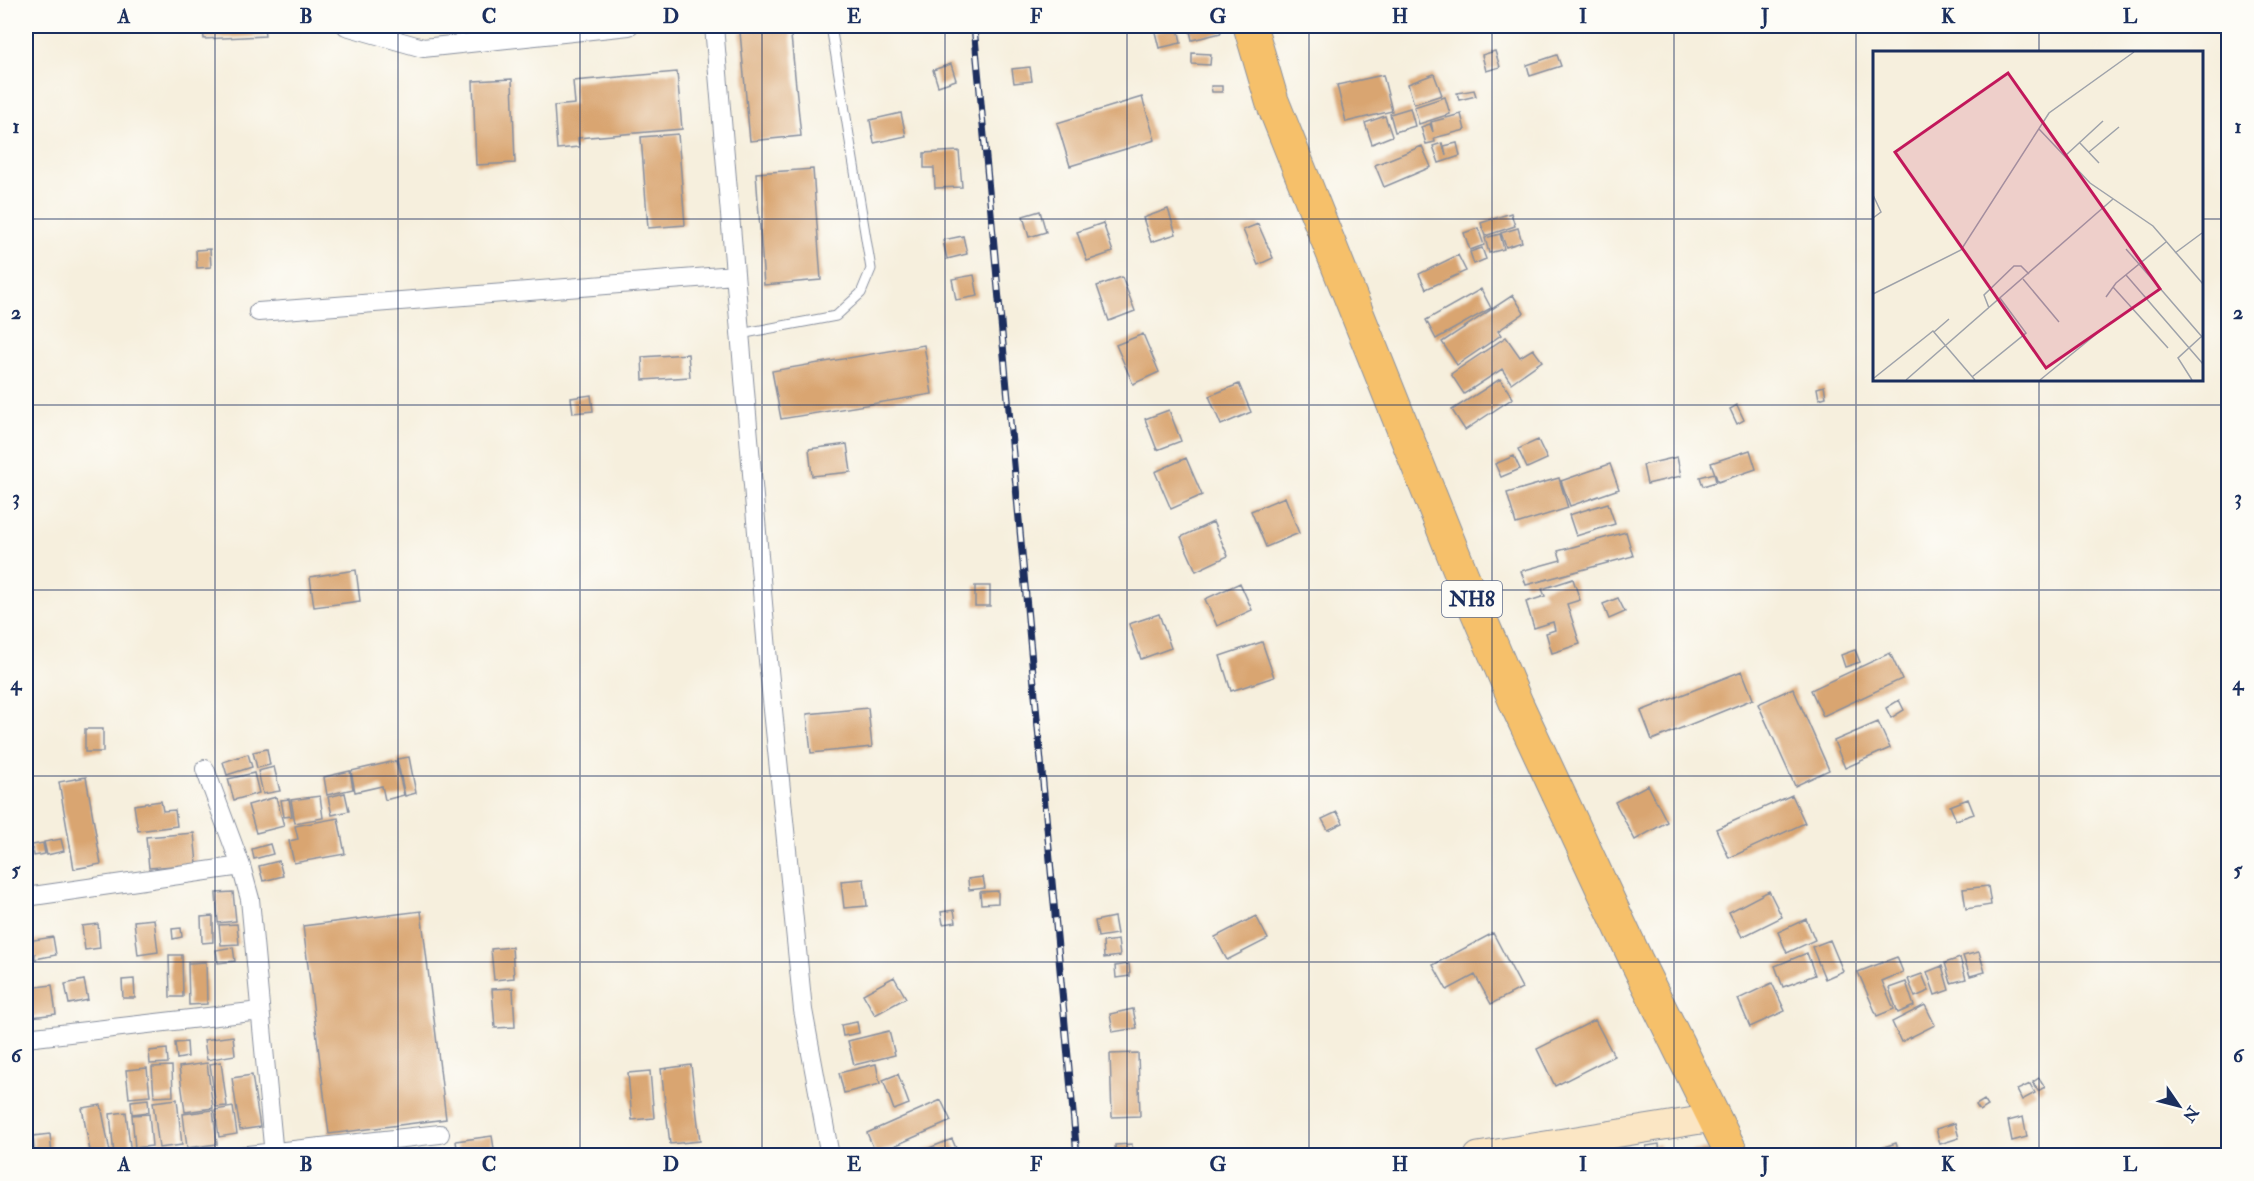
<svg xmlns="http://www.w3.org/2000/svg" width="2254" height="1181" font-family="'IM FELL Double Pica',serif">
<rect width="100%" height="100%" fill="#fdfcf7"/>
<filter id="ink" filterUnits="userSpaceOnUse"><feTurbulence type="fractalNoise" baseFrequency=".0167" numOctaves="2"/><feDisplacementMap in="SourceGraphic" scale="12" xChannelSelector="R" yChannelSelector="G"/><feConvolveMatrix kernelMatrix="1 2 1 2 8 2 1 2 1" color-interpolation-filters="sRGB"/></filter>
<filter id="wash" filterUnits="userSpaceOnUse"><feTurbulence type="fractalNoise" baseFrequency=".008" numOctaves="4" result="noise"/><feDisplacementMap in="SourceGraphic" scale="24" xChannelSelector="R" yChannelSelector="G"/><feGaussianBlur stdDeviation="1.35" result="paint"/><feColorMatrix in="noise" values="0 0 0 0 0 0 0 0 0 0 0 0 0 0 0 0 0 1.4 0 .05"/><feComposite in="paint" operator="in"/></filter>
<g filter="url(#wash)">
<rect width="100%" height="100%" fill="#f6efdd"/>
<g id="blocks">
<path fill="#d9a571" d="M203,26H264L265,36L204,39Z
M751,26H790L801,136L750,141L740,32L752,31Z
M1189,26H1219L1221,33L1192,40Z
M1178,27L1181,43L1159,48L1155,32Z
M1495,51L1500,67L1486,71L1482,55Z
M1192,53L1211,54L1210,65L1192,64Z
M1557,55L1561,66L1530,76L1527,65Z
M951,64L956,80L938,86L933,70Z
M1030,67L1032,81L1014,83L1012,69Z
M677,72L682,129L578,138L579,147L557,149L554,106L575,104L573,81Z
M1434,74L1442,95L1414,104L1408,84Z
M1383,75L1392,111L1346,122L1337,85Z
M512,79L515,163L476,165L473,81Z
M1211,86H1222V92H1212Z
M1474,90L1476,96L1459,100L1457,93Z
M1142,97L1155,140L1070,166L1057,123Z
M1445,97L1450,114L1419,124L1414,107Z
M1410,108L1415,126L1395,132L1390,114Z
M901,113L906,136L874,143L870,120Z
M1461,114L1465,130L1434,138L1435,142L1426,144L1421,127L1430,124L1433,132L1431,122Z
M1385,116L1392,136L1372,144L1365,123Z
M678,134L685,225L648,228L641,137Z
M1442,143L1446,155L1444,146L1457,143L1460,156L1439,163L1433,146Z
M1422,146L1431,167L1384,187L1375,165Z
M959,151L962,187L935,188L934,168H924V153Z
M813,169L821,280L764,285L756,173Z
M1168,209L1176,234L1151,242L1143,218Z
M1040,211L1046,232L1029,237L1023,216Z
M1511,213L1515,226L1485,236L1481,223Z
M1103,223L1113,252L1087,261L1077,232Z
M1258,224L1273,258L1258,265L1243,230Z
M1478,228L1484,245L1470,250L1464,233Z
M1518,228L1522,242L1506,247L1501,233Z
M1500,234L1504,249L1489,253L1485,238Z
M963,236L967,254L947,259L943,240Z
M1482,248L1486,259L1474,264L1470,252Z
M210,249L211,267L197,268L196,250Z
M1458,255L1466,271L1426,289L1419,274Z
M974,275L978,296L956,300L952,279Z
M1122,277L1135,311L1109,321L1097,286Z
M1481,289L1491,308L1436,339L1426,320Z
M1513,295L1524,313L1498,331L1501,335L1457,365L1442,342Z
M1143,334L1159,372L1133,384L1116,345Z
M1506,337L1520,357L1533,349L1542,361L1511,383L1502,369L1464,394L1451,374Z
M924,345L932,394L781,419L772,371Z
M688,354L690,377L643,380L642,357Z
M1500,379L1513,398L1465,430L1452,410Z
M1239,384L1251,412L1221,425L1209,396Z
M1824,386L1826,397L1819,399L1817,388Z
M591,395L593,411L573,413L571,398Z
M1737,405L1744,420L1737,424L1730,409Z
M1169,410L1181,441L1157,450L1145,419Z
M1538,440L1547,459L1527,468L1518,449Z
M847,444L851,472L812,476L809,449Z
M1750,450L1756,469L1718,482L1711,463Z
M1514,456L1520,469L1501,477L1495,464Z
M1677,457L1681,476L1647,484L1643,465Z
M1186,458L1202,495L1171,509L1155,472Z
M1610,464L1619,489L1570,506L1561,481Z
M1714,473L1716,482L1703,486L1700,477Z
M1559,478L1568,508L1516,524L1507,493Z
M1285,497L1299,533L1266,547L1251,511Z
M1608,503L1615,524L1576,536L1569,515Z
M1213,522L1228,556L1196,571L1181,537Z
M1626,532L1633,556L1526,585L1521,571L1561,560L1558,551Z
M356,570L360,601L314,607L310,577Z
M1573,579L1580,600L1567,604L1580,644L1552,653L1546,633L1555,630L1553,622L1534,628L1526,602L1545,596L1542,589Z
M1240,583L1252,610L1217,626L1205,599Z
M975,586H990V606H975Z
M1618,598L1625,612L1609,619L1603,604Z
M1159,614L1171,648L1141,659L1129,624Z
M1262,642L1274,677L1231,691L1220,656Z
M1855,650L1860,662L1845,667L1841,655Z
M1890,653L1902,679L1823,716L1811,690Z
M1742,671L1753,699L1652,740L1641,711Z
M1793,688L1829,770L1795,786L1758,704Z
M1899,700L1904,710L1891,718L1886,708Z
M868,708L872,747L811,753L807,714Z
M1878,722L1890,748L1845,768L1834,741Z
M85,729H103V752H85Z
M267,749L270,765L257,768L253,752Z
M248,754L252,767L227,775L223,762Z
M409,757L416,793L405,796L397,759Z
M396,761L404,795L385,800L382,786L355,792L351,771Z
M274,767L280,791L263,794L258,771Z
M350,771L353,789L327,795L324,777Z
M254,773L259,793L234,800L228,779Z
M86,777L101,864L74,869L59,782Z
M1648,785L1667,822L1635,840L1615,802Z
M345,793L349,811L332,815L328,797Z
M1792,795L1805,823L1729,858L1716,829Z
M320,796L323,818L295,823L291,800Z
M276,797L284,826L256,833L248,805Z
M289,799L292,816L284,817L281,800Z
M1968,799L1974,814L1956,820L1950,806Z
M161,801L163,811L175,810L177,826L138,831L134,805Z
M1337,812L1343,823L1328,830L1322,819Z
M338,818L345,854L294,863L289,841L298,839L295,826Z
M194,833L197,864L149,868L146,837Z
M61,839L64,851L47,855L44,842Z
M43,843L45,854L34,856L32,845Z
M270,844L273,854L254,859L252,849Z
M279,861L283,876L263,881L259,866Z
M983,877L985,888L969,890L968,879Z
M864,879L867,906L844,908L841,881Z
M1988,886L1991,905L1966,909L1963,889Z
M998,891V903L981,904L980,892Z
M1769,891L1782,917L1742,937L1729,912Z
M233,892L236,921L218,923L216,893Z
M954,910L956,922L943,924L941,912Z
M421,911L446,1119L329,1134L303,926Z
M213,916V942L202,943L201,917Z
M1256,916L1268,939L1227,960L1215,937Z
M1114,917L1117,934L1098,937L1095,921Z
M154,919L158,952L138,955L134,921Z
M1806,919L1815,940L1787,953L1778,932Z
M98,924L100,948L85,950L82,926Z
M237,924L239,944L221,945L219,925Z
M181,928L182,937L173,939L172,929Z
M1493,933L1522,988L1491,1004L1475,975L1447,990L1433,965Z
M53,937L56,955L35,959V954L30,955L27,941Z
M1118,940L1120,956L1104,958L1103,942Z
M1830,940L1843,971L1825,979L1812,947Z
M233,947L235,961L218,963L216,950Z
M512,947L514,978L494,980L491,949Z
M1979,952L1985,972L1970,976L1963,956Z
M1807,953L1815,975L1783,987L1775,966Z
M169,955H182L183,997H170Z
M1897,957L1903,972L1882,981L1894,1009L1877,1016L1858,972Z
M1960,958L1966,979L1951,983L1945,963Z
M206,962L207,1004L189,1005L188,963Z
M1129,964L1130,976L1116,978L1115,966Z
M1942,966L1949,990L1935,995L1927,972Z
M1922,974L1929,991L1915,997L1908,979Z
M894,977L906,998L875,1015L863,994Z
M134,979L135,998H123L122,980Z
M84,980L88,1000L69,1004L65,984Z
M1906,982L1914,1006L1898,1013L1889,988Z
M1772,983L1785,1011L1750,1027L1738,999Z
M52,985L56,1014L31,1017L28,988Z
M513,988L515,1027L495,1028L492,989Z
M1925,1005L1935,1025L1901,1042L1892,1022Z
M1133,1009L1137,1028L1113,1032L1110,1014Z
M1595,1020L1614,1056L1555,1086L1537,1049Z
M857,1022L859,1033L843,1036L841,1025Z
M889,1031L895,1055L854,1065L848,1041Z
M233,1036L235,1055L207,1060L204,1040Z
M187,1042L188,1057L177,1059L175,1043Z
M167,1049L168,1063L150,1064L149,1051Z
M1138,1053L1140,1116L1112,1117L1110,1054Z
M221,1062L227,1106L216,1107L210,1064Z
M207,1063L213,1108L185,1112L179,1067Z
M876,1064L880,1084L844,1093L839,1073Z
M691,1065L700,1141L670,1144L661,1069Z
M172,1066L173,1096L154,1097L152,1067Z
M147,1068L150,1096L129,1098L126,1070Z
M650,1071L654,1118L632,1120L628,1073Z
M898,1074L909,1104L894,1110L883,1080Z
M252,1075L260,1127L240,1130L232,1078Z
M2039,1078L2045,1087L2038,1091L2033,1082Z
M2030,1084L2035,1093L2022,1100L2017,1090Z
M148,1099L149,1112L132,1114L131,1101Z
M177,1099L182,1145L159,1148L153,1102Z
M941,1100L951,1121L876,1154L867,1133Z
M1984,1100L1988,1106L1980,1111L1976,1105Z
M101,1105L110,1152L91,1156L82,1108Z
M233,1107L237,1134L219,1137L215,1110Z
M213,1110L217,1144L187,1148L183,1114Z
M126,1112L131,1155H114L110,1114Z
M149,1114L152,1146L135,1148L132,1115Z
M2023,1117L2027,1137L2012,1141L2008,1121Z
M1955,1123L1959,1138L1940,1144L1936,1129Z
M26,1134L30,1153L26,1154Z
M50,1134L52,1155H35L33,1136Z
M492,1136L495,1155H458L456,1141Z
M952,1139L959,1155H912Z
M1896,1143L1900,1155H1884L1881,1148Z
M1132,1144L1133,1155H1116L1115,1145Z
M1659,1144L1660,1155H1648L1646,1146Z
M1716,1148V1155H1684L1683,1152Z"/>
</g>
</g>
<g filter="url(#ink)">
<use href="#blocks" fill-opacity="0" stroke="#888f9e" stroke-width="1.5"/>
<g fill="none" stroke-linecap="round" stroke-linejoin="round">
<g stroke="#888f9e" stroke-width="11">
<path id="lane" d="M740,334L836,316L861,293L871,269L831,26"/>
</g>
<g stroke="#888f9e" stroke-width="20">
<path id="street" d="M346,26L423,48L629,26
M714,26L767,650L803,1010L830,1156
M258,312L735,275
M205,769L241,866L250,899L274,1156
M26,897L241,866
M26,1038L260,1011
M239,1156L440,1134"/>
</g>
<g stroke="#888f9e" stroke-width="29">
<path id="secondary" d="M1478,1156L1713,1118"/>
</g>
<g stroke="#888f9e" stroke-width="35">
<path id="highway" d="M1250,26L1272,101L1465,583L1517,705L1636,960L1733,1156"/>
</g>
<use href="#lane" stroke="#fff" stroke-width="9"/>
<use href="#street" stroke="#fff" stroke-width="18"/>
<use href="#secondary" stroke="#fbe6c4" stroke-width="27"/>
<use href="#highway" stroke="#f6c06b" stroke-width="33"/>
<g stroke="#1b2f5e" stroke-width="7">
<path id="rail" d="M974,26L1077,1156"/>
</g>
<use href="#rail" stroke="#fdfcf7" stroke-width="4.5" stroke-dasharray="14" stroke-linecap="butt"/>
</g>
</g>
<path fill="none" stroke="#1b2f5e" stroke-width="1.5" stroke-opacity="0.55" d="M215,26V1156M398,26V1156M580,26V1156M762,26V1156M945,26V1156M1127,26V1156M1309,26V1156M1492,26V1156M1674,26V1156M1856,26V1156M2039,26V52M26,219H1874M2202,219H2228M2039,380V1156M26,405H2228M26,590H2228M26,776H2228M26,962H2228"/>
<g text-anchor="middle" dominant-baseline="central" stroke-width="6" stroke-linejoin="round" paint-order="stroke">
<rect fill="#fdfcf7" stroke="#5f6c8c" stroke-width="1.5" x="1442" y="581" width="60" height="36" rx="4.5"/>
<g font-size="21" font-weight="bold" fill="#1b2f5e">
<text x="1472" y="599">NH8</text>
</g>
</g>
<g transform="translate(1873 51)">
<rect width="330" height="330" fill="#f6efdd"/>
<path fill="none" stroke="#9ea2aa" stroke-width="1.5" d="M166,78L217,132L280,175L330,233M206,91L226,112M216,101L246,76M192,105L230,70M0,144L8,161L0,167M253,198L330,287M302,202L329,182M253,224L330,313M150,228L186,271M240,236L295,297M0,243L88,199L176,62L261,1M233,246L243,232L293,191M116,257L111,244L141,215H148L156,223M61,281L76,268M99,326L153,282L127,247M1,327L60,280L102,329M33,329L240,148M167,329L238,271M319,329L305,307L329,285"/>
<path fill="#c2185b" fill-opacity="0.15" stroke="#c2185b" stroke-width="3" d="M135,22L287,238L173,317L22,101Z"/>
<rect width="330" height="330" fill="none" stroke="#1b2f5e" stroke-width="3"/>
</g>
<rect width="2254" height="1181" fill="none" stroke="#fdfcf7" stroke-width="66"/>
<g transform="translate(2179 1106) rotate(125)" stroke="#fdfcf7" stroke-width="4.5" paint-order="stroke">
<path d="M0-4.5L10 22L0 15L-10 22Z" fill="#1b2f5e"/>
<text y="-9" font-size="16" font-weight="bold" text-anchor="middle" fill="#1b2f5e">N</text>
</g>
<rect x="33" y="33" width="2188" height="1115" fill="none" stroke="#1b2f5e" stroke-width="2"/>
<g font-size="20" text-anchor="middle" font-weight="bold" fill="#1b2f5e">
<text x="124" y="23">A</text>
<text x="306" y="23">B</text>
<text x="489" y="23">C</text>
<text x="671" y="23">D</text>
<text x="854" y="23">E</text>
<text x="1036" y="23">F</text>
<text x="1218" y="23">G</text>
<text x="1400" y="23">H</text>
<text x="1583" y="23">I</text>
<text x="1765" y="23">J</text>
<text x="1948" y="23">K</text>
<text x="2130" y="23">L</text>
<text x="16" y="133">1</text>
<text x="2238" y="133">1</text>
<text x="16" y="319">2</text>
<text x="2238" y="319">2</text>
<text x="16" y="504">3</text>
<text x="2238" y="504">3</text>
<text x="16" y="690">4</text>
<text x="2238" y="690">4</text>
<text x="16" y="876">5</text>
<text x="2238" y="876">5</text>
<text x="16" y="1062">6</text>
<text x="2238" y="1062">6</text>
<text x="124" y="1171">A</text>
<text x="306" y="1171">B</text>
<text x="489" y="1171">C</text>
<text x="671" y="1171">D</text>
<text x="854" y="1171">E</text>
<text x="1036" y="1171">F</text>
<text x="1218" y="1171">G</text>
<text x="1400" y="1171">H</text>
<text x="1583" y="1171">I</text>
<text x="1765" y="1171">J</text>
<text x="1948" y="1171">K</text>
<text x="2130" y="1171">L</text>
</g>
</svg>
